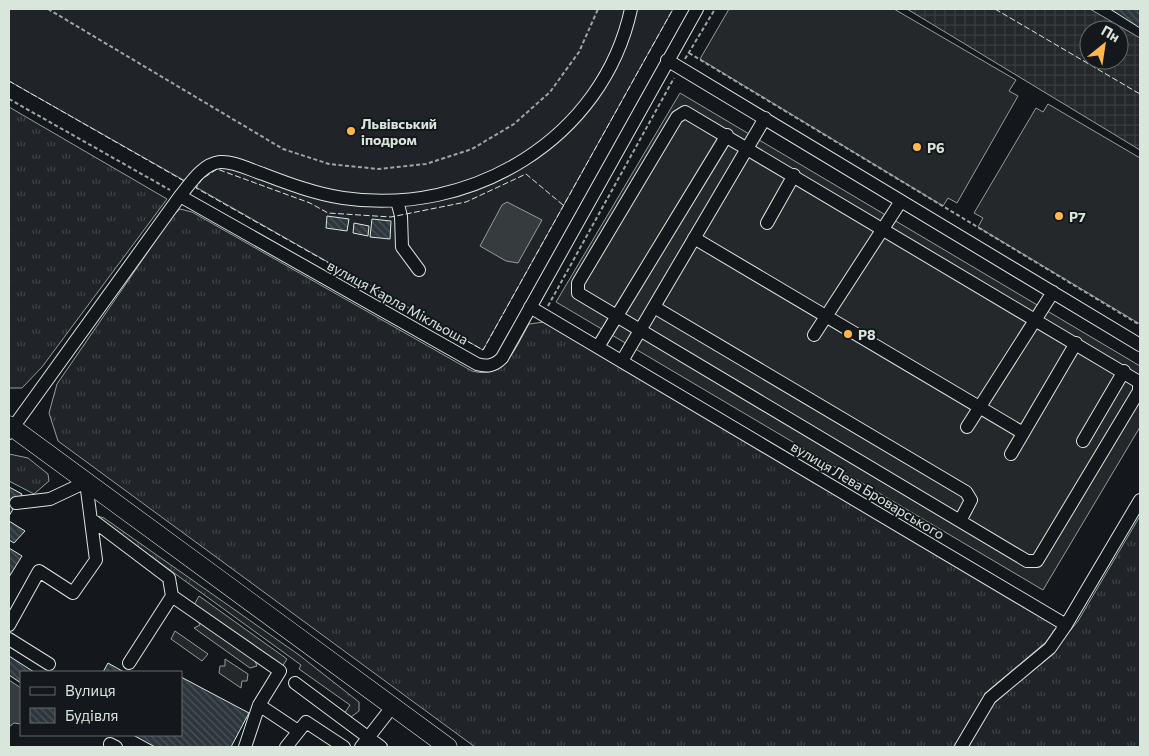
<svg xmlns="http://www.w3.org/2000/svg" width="1149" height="756" font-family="Commissioner,sans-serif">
<defs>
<pattern id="grass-tufts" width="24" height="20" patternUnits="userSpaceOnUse" patternTransform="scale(1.25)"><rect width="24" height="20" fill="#202428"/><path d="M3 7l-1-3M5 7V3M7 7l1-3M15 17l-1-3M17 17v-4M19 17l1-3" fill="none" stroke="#404447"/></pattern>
<pattern id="plaza-grid" width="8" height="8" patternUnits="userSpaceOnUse" patternTransform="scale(1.25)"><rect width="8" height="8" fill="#24282b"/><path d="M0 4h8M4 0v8" fill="none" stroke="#393d3f"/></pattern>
<pattern id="building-back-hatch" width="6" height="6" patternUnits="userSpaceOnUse" patternTransform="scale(1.25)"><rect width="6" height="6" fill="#2c363c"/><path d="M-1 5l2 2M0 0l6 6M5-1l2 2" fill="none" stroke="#4a5358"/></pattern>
</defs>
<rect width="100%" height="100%" fill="#14181c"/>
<path fill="url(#grass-tufts)" stroke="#939e99" d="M9,107L167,199L42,367L22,388H9Z
M180,209L192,212L472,371C505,380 515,348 529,324L544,322L1057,626L1046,642L989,690L955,747H475L58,441L49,413L57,384L174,214Z
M9,454L28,458L48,474L49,481L34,494L9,481Z
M94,515L104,518L299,655L359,702V711L351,717L344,714L350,705L299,669L301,665Z
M1140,516V747H967L993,700L1051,654L1078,621Z"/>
<path fill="#202428" stroke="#939e99" d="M9,9H673L483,350L9,81Z"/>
<path fill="#24282b" stroke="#939e99" d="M729,9H894L1016,80L1009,91L1018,96L957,203L948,198L943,206L700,59Z
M680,93L1140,366V427L1043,590L556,302Z
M1048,104L1140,158V324L978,227L983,218L974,213L1036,108L1043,112Z
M199,596L287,659L282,667L194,605Z
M205,618L261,658L255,661L257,666L250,668L194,628L200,625L199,623Z
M175,631L208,654L202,661L171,639Z
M225,659L248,674L247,681H242L241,688L219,673L220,666H225Z"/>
<path fill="url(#plaza-grid)" stroke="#939e99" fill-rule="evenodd" d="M907,9H1090L1140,38V150ZM1089,30H1119V60H1089Z"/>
<path fill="#363b3e" stroke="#939e99" d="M507,202L542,220L518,263L506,261L480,246L502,205Z
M9,680L21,688V724L14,723L9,727Z"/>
<path fill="url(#building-back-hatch)" stroke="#d8e6dc" d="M1110,9H1140V28Z
M327,216L349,219L347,231L326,228Z
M372,219L391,221L390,239L370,237Z
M354,223L369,226L368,236L353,233Z
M9,487L22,494L9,516Z
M9,521L25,531L14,543L9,540Z
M9,548L22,556L9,577Z
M9,656L34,672H21V683L9,675Z
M108,663L124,672H103Z
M181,677L249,713L231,747H155L133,735H181Z"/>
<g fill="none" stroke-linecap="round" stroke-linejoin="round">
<g stroke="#d8e6dc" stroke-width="14">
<path id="minor" d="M667,60L1140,345
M685,112L1139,382V391L1037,561H1027L578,293V283L677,117Z
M180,196C190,184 202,164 220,162C234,161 250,170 263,174C289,184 316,194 343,198C471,217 603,139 631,9
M397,201L401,216L402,247L419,270
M767,223L794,175
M694,238L1023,433
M530,307L1066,625L1140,500
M654,307L966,492L971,500L960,521
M814,335L901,201
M598,347L727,135
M622,361L765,118
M967,427L1053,292
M9,433L180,196L477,364C487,367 494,366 502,358L697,9
M1083,441L1124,371
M1011,454L1076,343
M91,519L169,578L172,596L129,663
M172,596L280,671L259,705L245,747
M9,625L39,571L73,593L96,560L86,482L50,499L16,503
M9,639L49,664
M295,683L381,747
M259,705L298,731
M110,744L116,747
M286,747L306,722L344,747
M361,747L392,707
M961,747L990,698L1050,648L1066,625"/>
</g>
<g stroke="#d8e6dc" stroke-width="19">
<path id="highway" d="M9,425L448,747"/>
</g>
<path stroke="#9da8a2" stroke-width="2" stroke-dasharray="4 2.5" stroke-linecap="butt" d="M48,9L283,149L329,164L378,169L426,164L472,149L514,124L550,92L579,52L598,9
M689,53L1140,325
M685,59L715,9
M9,99L170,190
M548,306L674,78"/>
<use href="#minor" stroke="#14181c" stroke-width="12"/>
<use href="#highway" stroke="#14181c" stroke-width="18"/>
<path stroke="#d8e6dc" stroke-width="1" stroke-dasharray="6 2.5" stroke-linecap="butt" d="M995,9L1140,94
M9,81L184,181
M563,205L526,174L466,202L391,217L328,213L310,203L217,169L202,179L196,188L483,350L673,9"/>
</g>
<g fill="#ffb74d" stroke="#14181c" stroke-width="2">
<circle cx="351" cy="131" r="5"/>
<circle cx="917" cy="147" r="5"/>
<circle cx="1059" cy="216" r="5"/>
<circle cx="848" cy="334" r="5"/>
</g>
<g text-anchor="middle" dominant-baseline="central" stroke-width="4" stroke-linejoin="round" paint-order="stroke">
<g font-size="14" font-weight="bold" fill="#d8e6dc" stroke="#14181c" text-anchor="start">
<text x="361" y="123">Львівський<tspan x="361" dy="16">іподром</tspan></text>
<text x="927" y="147">P6</text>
<text x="1069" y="216">P7</text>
<text x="858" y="334">P8</text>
</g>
<g font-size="14" fill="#d8e6dc" stroke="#14181c">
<text transform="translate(398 302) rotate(29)">вулиця Карла Мікльоша</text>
<text transform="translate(868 490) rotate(31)">вулиця Лева Броварського</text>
</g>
</g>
<rect width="1149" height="756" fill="none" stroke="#d8e6dc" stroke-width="20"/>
<rect x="20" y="671" width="162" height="65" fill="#14181c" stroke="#626a69"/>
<rect x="30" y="687" width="25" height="8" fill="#14181c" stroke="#626a69"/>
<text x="65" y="696" font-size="15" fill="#d8e6dc">Вулиця</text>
<rect x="30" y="708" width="25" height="15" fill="url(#building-back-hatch)" stroke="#626a69"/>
<text x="65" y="721" font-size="15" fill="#d8e6dc">Будівля</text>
<g transform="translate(1104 45) rotate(30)"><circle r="24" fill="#14181c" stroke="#626a69"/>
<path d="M0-4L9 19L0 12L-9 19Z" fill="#ffb74d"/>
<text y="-8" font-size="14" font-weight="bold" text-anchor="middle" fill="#d8e6dc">Пн</text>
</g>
</svg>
